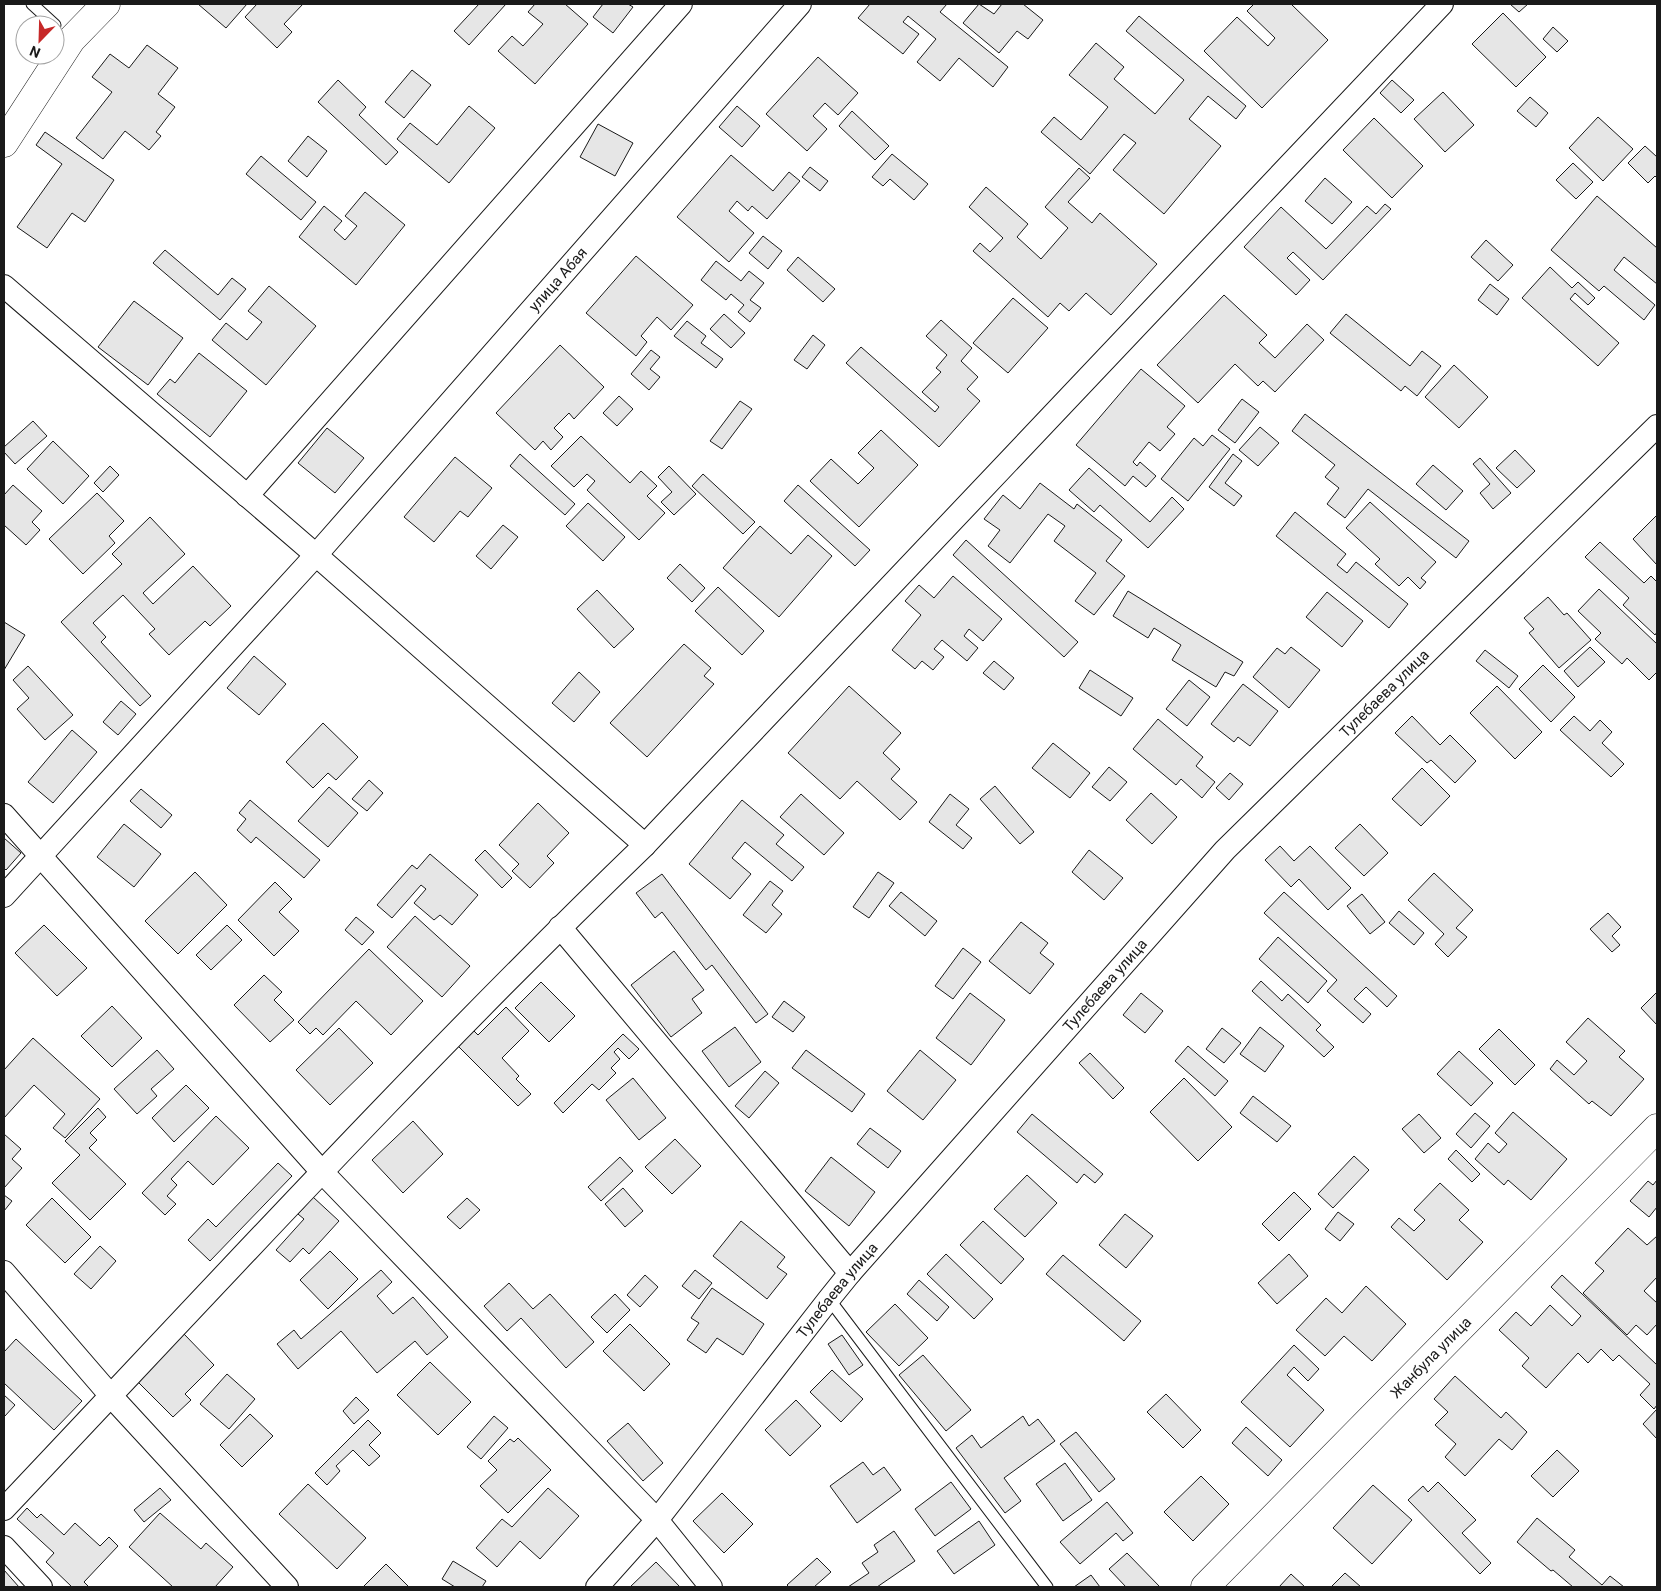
<svg xmlns="http://www.w3.org/2000/svg" width="1661" height="1591" font-family="Roboto,sans-serif">
<rect width="100%" height="100%" fill="#fff"/>
<path fill="#e6e6e6" stroke="#1a1a1a" d="M198,4H247L226,28Z
M257,4H303L284,24L292,32L277,48L245,17Z
M479,4H506L469,45L454,31Z
M535,4H565L588,24L535,84L498,51L512,36L523,46L543,24L528,12Z
M603,4H628L633,7L613,33L593,17Z
M870,4H947L940,12L1008,67L993,87L959,58L940,81L917,62L936,39L908,16L903,22L919,34L903,54L858,18Z
M979,4L994,14L1002,4H1023L1043,20L1028,39L1017,31L999,53L963,23Z
M1254,4H1291L1328,40L1262,108L1204,51L1237,17L1268,46L1275,38L1247,11Z
M1510,4H1528L1519,12Z
M1503,13L1546,57L1516,87L1472,44Z
M1139,16L1246,106L1236,119L1208,96L1189,119L1221,146L1164,214L1113,170L1136,143L1124,134L1090,174L1041,132L1054,117L1081,140L1108,107L1069,75L1096,43L1124,67L1114,79L1155,114L1184,80L1126,31Z
M1553,27L1568,41L1557,52L1543,39Z
M147,45L178,68L158,94L175,107L156,132L161,136L149,150L125,131L103,159L76,138L112,92L92,77L110,54L129,68Z
M818,57L858,93L838,115L825,103L813,116L827,129L807,151L766,114Z
M412,70L431,85L404,118L385,102Z
M338,80L366,107L359,115L398,152L386,165L318,102Z
M1392,80L1414,100L1401,113L1380,93Z
M1443,92L1474,125L1445,152L1414,119Z
M1530,97L1548,113L1536,127L1517,111Z
M469,106L495,128L449,183L397,139L410,123L437,145Z
M737,106L760,126L742,147L719,127Z
M852,111L889,146L875,160L839,126Z
M1598,117L1633,149L1603,181L1569,148Z
M1374,118L1423,166L1392,198L1343,150Z
M598,124L633,143L615,176L580,157Z
M45,132L114,180L85,222L72,213L47,248L17,227L62,164L36,145Z
M308,136L327,151L307,177L288,161Z
M1645,146L1657,157V178L1655,176L1648,183L1628,163Z
M892,154L928,184L914,200L890,179L883,186L872,177Z
M731,155L773,191L789,172L800,181L767,219L752,206L748,211L737,201L729,211L754,233L729,262L677,217Z
M261,156L316,202L301,220L246,174Z
M1573,163L1593,182L1576,199L1556,180Z
M810,167L828,181L820,191L802,177Z
M1079,168L1090,178L1068,202L1092,223L1100,213L1157,264L1111,315L1086,293L1069,311L1060,303L1048,317L973,251L980,243L990,252L1003,238L969,207L986,187L1028,224L1017,237L1041,259L1068,228L1045,207Z
M1325,178L1352,202L1332,224L1305,201Z
M365,192L405,225L356,285L299,237L324,206L342,221L334,230L345,240L357,226L345,216Z
M1597,196L1657,248V284L1624,257L1614,270L1655,305L1644,320L1604,286L1599,291L1551,250Z
M1385,204L1391,209L1323,280L1293,252L1287,258L1310,280L1296,295L1244,247L1281,207L1326,249L1367,206L1376,214Z
M763,236L782,251L768,269L749,253Z
M1486,240L1513,265L1498,281L1471,257Z
M165,250L218,295L232,278L246,289L220,320L153,263Z
M636,256L693,305L671,330L657,317L641,336L647,342L636,356L586,313Z
M798,257L835,289L823,302L787,270Z
M716,261L741,281L749,271L764,283L750,300L761,308L750,322L738,312L744,305L731,294L726,300L701,280Z
M1550,267L1572,288L1578,282L1595,298L1588,305L1575,293L1570,299L1619,343L1598,366L1522,298Z
M1490,284L1509,299L1497,315L1478,300Z
M269,286L316,326L266,385L212,340L226,323L247,340L262,322L248,311Z
M1224,295L1267,335L1259,343L1275,358L1307,324L1324,340L1275,392L1263,381L1258,386L1235,364L1198,403L1157,365Z
M1013,298L1048,328L1008,373L973,343Z
M134,301L183,338L148,385L98,347Z
M724,314L745,333L731,348L710,329Z
M1346,314L1410,366L1422,351L1441,366L1417,396L1405,386L1401,391L1330,333Z
M941,320L972,348L961,361L978,377L967,389L980,401L939,447L846,363L861,347L935,412L939,407L922,392L941,372L936,368L947,355L926,336Z
M687,321L706,336L701,343L723,359L716,368L674,336Z
M813,335L825,345L807,369L794,360Z
M560,345L604,387L574,419L569,413L554,428L563,437L551,450L543,441L535,450L496,413Z
M651,350L660,357L650,369L660,377L649,390L631,374Z
M199,353L247,391L210,437L157,394L170,379L175,383Z
M1454,365L1488,397L1459,428L1425,397Z
M1141,369L1185,406L1167,427L1175,434L1160,451L1149,442L1133,462L1137,466L1140,462L1156,476L1146,487L1133,476L1125,486L1076,445Z
M619,396L633,409L617,426L603,413Z
M1242,399L1259,412L1235,443L1218,430Z
M740,401L752,409L722,449L710,441Z
M1305,414L1469,541L1456,558L1368,489L1345,518L1327,504L1339,488L1325,477L1335,465L1292,431Z
M33,421L47,436L15,464L4,452V447Z
M1260,427L1279,443L1258,466L1239,450Z
M327,428L364,458L335,493L298,463Z
M881,430L918,465L859,527L810,481L831,459L858,484L874,468L858,453Z
M1212,435L1230,449L1188,501L1161,479L1194,438L1203,446Z
M581,436L630,483L641,471L657,486L647,496L665,513L639,540L587,490L595,481L587,474L574,487L551,466Z
M53,441L89,476L63,504L27,469Z
M1515,450L1535,471L1517,488L1496,468Z
M520,454L575,504L565,515L510,466Z
M1233,454L1242,461L1225,483L1242,496L1234,506L1209,487Z
M455,457L492,488L468,517L460,511L434,542L404,517Z
M1480,458L1511,493L1493,509L1480,493L1490,484L1473,464Z
M1433,465L1463,491L1446,510L1416,484Z
M110,466L119,475L103,492L94,483Z
M669,466L696,494L674,515L661,502L672,492L658,477Z
M1089,468L1150,522L1172,497L1184,509L1148,548L1100,505L1094,512L1069,490Z
M703,474L755,522L743,534L692,486Z
M1040,483L1074,509L1077,504L1122,540L1106,561L1125,576L1094,615L1075,601L1096,573L1054,541L1065,526L1048,514L1010,563L988,546L1000,530L984,519L1003,495L1020,509Z
M13,485L42,511L32,522L40,530L26,545L4,525V495Z
M798,485L870,550L855,566L784,501Z
M97,493L124,521L109,536L115,543L83,574L49,539Z
M1370,502L1436,562L1421,578L1426,582L1420,589L1408,577L1399,586L1375,564L1380,559L1346,528Z
M588,503L625,537L603,561L566,526Z
M1295,512L1346,554L1337,565L1347,573L1356,562L1408,604L1389,628L1276,536Z
M1657,515V565L1633,539Z
M150,517L185,554L143,593L153,604L193,566L231,606L210,626L205,621L169,655L149,634L155,629L123,595L93,623L106,637L101,642L151,696L140,706L61,622L122,564L112,554Z
M503,525L518,537L491,569L476,556Z
M760,526L791,554L808,535L832,556L779,617L723,568Z
M966,540L1078,642L1064,657L953,555Z
M1600,542L1644,583L1651,576L1657,582V632L1655,635L1623,605L1629,598L1585,557Z
M680,564L705,588L692,602L667,578Z
M953,576L1002,619L983,641L969,629L964,636L978,648L967,661L942,640L934,649L944,657L933,670L922,661L915,669L892,650L921,615L905,601L919,585L934,598Z
M718,587L764,631L742,655L695,611Z
M1599,589L1657,644V672L1649,680L1627,658L1622,664L1595,639L1601,633L1578,611Z
M597,590L634,629L614,648L577,609Z
M1128,591L1243,662L1234,676L1225,672L1216,687L1172,660L1181,645L1154,628L1148,638L1113,616Z
M1327,592L1363,621L1342,647L1306,617Z
M1548,597L1564,615L1567,613L1591,640L1559,668L1529,633L1534,629L1524,618Z
M4,622L25,635L4,670Z
M684,644L711,668L704,676L714,684L647,757L610,723Z
M1291,647L1320,670L1289,708L1253,677L1277,648L1285,654Z
M1590,647L1605,662L1578,687L1564,671Z
M1485,650L1518,676L1509,688L1476,661Z
M254,656L286,684L259,715L227,688Z
M994,661L1014,678L1004,690L983,673Z
M1543,665L1575,697L1551,722L1519,689Z
M28,666L73,715L45,740L17,709L29,698L13,680Z
M1090,670L1133,698L1121,716L1079,688Z
M579,672L600,692L574,722L552,703Z
M1189,680L1210,697L1187,726L1166,709Z
M1243,684L1278,711L1250,746L1238,737L1234,742L1211,724Z
M849,686L901,733L883,753L900,769L891,779L917,802L900,820L857,781L840,799L788,753Z
M1497,686L1542,732L1515,759L1470,713Z
M121,701L136,714L118,735L103,722Z
M1412,716L1440,745L1450,735L1476,761L1455,783L1431,760L1427,763L1395,733Z
M1574,716L1590,731L1600,720L1612,732L1602,743L1624,764L1611,777L1560,730Z
M1158,719L1203,757L1196,766L1215,782L1202,798L1181,779L1176,785L1133,749Z
M323,723L358,757L336,780L328,773L313,788L286,762Z
M72,730L97,752L53,803L28,782Z
M1053,743L1090,773L1070,798L1032,768Z
M1109,767L1127,782L1110,801L1092,787Z
M1422,768L1450,796L1421,826L1392,799Z
M1230,773L1243,784L1229,800L1216,788Z
M369,780L383,793L367,811L352,799Z
M995,786L1034,832L1020,844L980,799Z
M329,787L358,813L328,847L298,821Z
M141,789L172,815L161,828L130,801Z
M1151,793L1177,817L1152,844L1126,820Z
M801,794L844,833L824,855L780,817Z
M950,794L969,809L956,825L972,838L963,849L929,822Z
M250,800L320,860L304,878L256,837L251,843L237,830L246,819L239,813Z
M742,800L784,835L776,844L804,867L792,881L745,842L732,858L751,874L730,899L689,864Z
M538,803L569,833L547,856L554,863L530,888L512,871L519,864L499,845Z
M124,824L161,854L134,887L97,857Z
M1360,824L1388,853L1364,876L1335,848Z
M4,838L21,853L6,870L4,868Z
M1280,846L1294,861L1310,846L1351,888L1328,910L1299,879L1291,887L1265,860Z
M485,850L512,878L502,888L475,860Z
M1089,850L1123,878L1104,900L1072,872Z
M430,854L478,895L452,925L440,915L434,920L414,903L426,889L421,885L392,918L377,905L412,865L417,869Z
M195,872L227,905L178,954L145,921Z
M878,872L894,883L869,918L853,907Z
M1434,873L1473,910L1456,928L1467,937L1448,957L1435,944L1444,934L1408,900Z
M662,874L768,1014L756,1023L712,965L706,970L662,912L655,918L636,893Z
M770,881L783,891L772,905L782,914L766,933L743,915Z
M275,882L292,899L279,912L299,931L274,956L238,920Z
M901,892L937,921L925,936L889,906Z
M1284,892L1397,996L1387,1007L1366,987L1354,999L1371,1014L1363,1023L1327,991L1337,980L1264,913Z
M1362,894L1385,922L1370,934L1347,906Z
M1399,911L1424,933L1414,945L1389,923Z
M1608,913L1621,927L1612,936L1620,945L1612,952L1590,929Z
M415,916L470,966L442,997L387,947Z
M356,917L374,932L362,945L345,930Z
M1021,922L1048,943L1040,953L1054,964L1030,994L989,961Z
M44,925L87,968L57,996L15,953Z
M227,925L242,940L211,970L196,955Z
M1278,937L1327,981L1308,1003L1259,959Z
M963,948L981,962L953,999L935,986Z
M369,949L423,1001L391,1035L356,1001L323,1035L316,1028L310,1034L298,1022Z
M674,951L704,990L692,999L702,1013L671,1037L631,985Z
M264,975L282,992L274,1000L294,1020L270,1042L234,1005Z
M1261,981L1282,1001L1288,994L1321,1025L1316,1030L1334,1047L1324,1057L1252,991Z
M541,982L575,1016L549,1042L515,1008Z
M1657,992V1025L1641,1008Z
M970,993L1005,1020L971,1065L936,1038Z
M1141,993L1163,1011L1145,1033L1123,1015Z
M784,1001L805,1017L793,1032L772,1017Z
M112,1006L142,1038L112,1067L81,1036Z
M506,1007L529,1031L502,1058L519,1076L516,1079L531,1094L518,1106L457,1045L472,1029L478,1035Z
M1588,1018L1625,1051L1619,1057L1644,1079L1611,1116L1592,1101L1589,1104L1550,1069L1557,1060L1574,1075L1587,1061L1566,1042Z
M735,1027L761,1062L729,1087L702,1051Z
M1260,1027L1284,1046L1265,1072L1240,1054Z
M339,1028L373,1063L330,1105L296,1070Z
M1222,1028L1241,1043L1224,1063L1206,1049Z
M1499,1029L1535,1065L1515,1085L1479,1049Z
M623,1034L639,1049L629,1059L618,1048L614,1052L620,1059L611,1068L616,1073L599,1090L592,1084L563,1113L554,1103Z
M33,1038L100,1099L65,1138L53,1128L65,1114L34,1085L4,1118V1070Z
M1188,1046L1228,1081L1215,1096L1175,1061Z
M157,1050L174,1069L151,1089L157,1096L137,1114L114,1089Z
M806,1050L865,1094L852,1112L792,1068Z
M920,1050L956,1080L923,1120L887,1091Z
M1459,1051L1493,1083L1471,1106L1437,1074Z
M1090,1053L1124,1088L1113,1099L1079,1063Z
M765,1071L779,1083L749,1118L735,1106Z
M633,1078L666,1118L639,1140L606,1100Z
M1184,1078L1232,1127L1198,1161L1150,1112Z
M186,1085L209,1108L174,1142L152,1118Z
M1253,1096L1291,1126L1277,1142L1240,1113Z
M98,1108L106,1117L90,1133L97,1140L89,1148L126,1184L90,1220L52,1183L80,1155L65,1141Z
M1513,1112L1567,1159L1531,1200L1508,1180L1504,1185L1475,1159L1488,1143L1499,1153L1507,1144L1495,1133Z
M1475,1113L1490,1126L1471,1148L1456,1134Z
M1032,1114L1103,1174L1095,1183L1084,1174L1077,1183L1017,1132Z
M1419,1114L1441,1138L1424,1153L1402,1129Z
M216,1116L249,1148L213,1185L188,1161L171,1179L177,1185L167,1196L176,1204L165,1215L142,1193Z
M413,1121L443,1154L403,1193L372,1160Z
M870,1128L901,1151L888,1168L857,1144Z
M4,1134L21,1149L12,1159L22,1168L4,1188Z
M675,1139L701,1166L672,1194L645,1167Z
M1456,1150L1480,1174L1472,1182L1448,1159Z
M1354,1156L1369,1170L1333,1208L1318,1194Z
M620,1157L633,1171L601,1201L588,1187Z
M831,1157L875,1192L849,1226L805,1191Z
M278,1163L292,1176L210,1261L188,1240L208,1219L216,1227Z
M1027,1175L1057,1203L1025,1237L994,1209Z
M1657,1180V1207L1649,1217L1630,1201L1648,1181L1653,1185Z
M1440,1183L1469,1210L1459,1220L1483,1242L1447,1280L1391,1227L1399,1218L1414,1231L1425,1220L1414,1210Z
M623,1188L643,1211L625,1227L605,1204Z
M1294,1192L1311,1209L1279,1241L1262,1224Z
M4,1195L12,1201L4,1211Z
M313,1197L339,1221L309,1254L303,1248L290,1262L276,1250L304,1219L298,1214Z
M52,1198L91,1237L65,1263L26,1225Z
M467,1198L480,1210L460,1229L447,1217Z
M1338,1212L1354,1224L1340,1241L1325,1229Z
M1125,1214L1153,1236L1126,1268L1099,1245Z
M741,1221L785,1257L777,1267L787,1274L767,1299L713,1256Z
M983,1221L1024,1259L1001,1284L960,1245Z
M1628,1228L1647,1245L1657,1236V1277L1644,1291L1657,1303V1324L1647,1335L1636,1325L1627,1335L1583,1293L1604,1271L1595,1263Z
M100,1246L116,1261L91,1289L74,1274Z
M330,1251L358,1279L328,1309L300,1280Z
M946,1254L993,1299L974,1319L927,1274Z
M1289,1254L1308,1276L1277,1304L1258,1283Z
M1063,1255L1141,1321L1124,1341L1046,1274Z
M381,1270L392,1282L377,1296L393,1314L413,1297L448,1337L427,1355L415,1341L377,1373L341,1331L298,1369L277,1344L294,1330L301,1339Z
M695,1270L712,1283L699,1299L682,1286Z
M645,1275L658,1287L640,1307L627,1295Z
M1562,1275L1657,1365V1405L1654,1409L1640,1395L1650,1384L1619,1355L1613,1361L1601,1349L1588,1363L1578,1353L1546,1388L1522,1366L1529,1358L1499,1330L1516,1312L1531,1326L1550,1305L1572,1326L1581,1316L1551,1287Z
M919,1280L949,1307L937,1321L907,1294Z
M509,1283L533,1309L550,1294L594,1342L566,1368L521,1318L507,1331L484,1306Z
M1366,1286L1406,1324L1372,1361L1344,1336L1325,1356L1296,1330L1326,1298L1342,1313Z
M712,1288L764,1324L743,1355L717,1338L706,1353L687,1340L699,1323L691,1318Z
M615,1294L630,1310L607,1333L591,1317Z
M895,1304L928,1338L899,1366L866,1332Z
M630,1324L670,1364L644,1391L603,1351Z
M184,1334L214,1365L185,1394L191,1400L173,1417L137,1381Z
M842,1335L863,1365L849,1375L828,1344Z
M16,1339L82,1401L54,1430L4,1383V1352Z
M1294,1345L1319,1369L1308,1381L1294,1367L1287,1375L1324,1410L1290,1447L1241,1402Z
M923,1355L971,1410L946,1431L899,1375Z
M430,1362L471,1402L438,1435L397,1395Z
M832,1370L863,1399L841,1422L810,1392Z
M227,1374L255,1399L229,1429L200,1404Z
M1455,1376L1501,1418L1506,1412L1527,1432L1512,1450L1499,1439L1465,1476L1445,1457L1456,1444L1435,1425L1448,1412L1434,1399Z
M1166,1394L1201,1430L1183,1448L1147,1412Z
M4,1395L15,1405L5,1416L4,1415Z
M356,1397L369,1410L354,1424L343,1411Z
M796,1400L821,1426L790,1456L765,1430Z
M1657,1409V1439L1643,1424Z
M250,1414L273,1436L242,1467L220,1445Z
M494,1416L508,1428L481,1459L467,1447Z
M1023,1416L1029,1426L1038,1419L1055,1441L1004,1478L1021,1501L1005,1513L956,1448L972,1435L981,1448Z
M368,1420L381,1433L369,1445L380,1456L369,1466L353,1450L336,1466L340,1471L327,1485L315,1473Z
M628,1423L663,1463L643,1481L607,1441Z
M1246,1427L1282,1460L1268,1476L1232,1443Z
M1076,1432L1115,1479L1099,1492L1060,1444Z
M518,1438L551,1470L508,1513L480,1486L497,1470L488,1461L510,1439L514,1442Z
M1557,1450L1579,1471L1553,1497L1531,1476Z
M863,1462L873,1475L884,1467L901,1490L857,1523L830,1486Z
M1065,1463L1092,1500L1063,1521L1036,1484Z
M1201,1476L1229,1504L1193,1541L1164,1512Z
M951,1482L971,1509L935,1536L915,1509Z
M1438,1482L1476,1520L1462,1533L1491,1563L1480,1574L1408,1500L1423,1486L1428,1492Z
M308,1484L366,1538L337,1569L279,1514Z
M1373,1485L1412,1520L1372,1564L1333,1528Z
M160,1488L171,1500L144,1522L134,1510Z
M548,1488L579,1516L540,1559L520,1541L497,1567L476,1548L502,1519L512,1527Z
M722,1493L753,1524L724,1553L693,1521Z
M1107,1502L1133,1533L1123,1541L1116,1533L1080,1564L1060,1542Z
M27,1508L37,1518L41,1514L64,1535L75,1523L100,1546L109,1537L118,1546L84,1582L89,1587H72L46,1562L54,1553L17,1519Z
M160,1513L201,1549L206,1543L233,1567L215,1587H173L129,1547Z
M1537,1518L1575,1550L1569,1557L1602,1585L1610,1576L1624,1587H1573L1553,1570L1551,1571L1517,1542Z
M979,1521L995,1545L954,1574L937,1551Z
M894,1531L915,1561L877,1587H848L869,1573L862,1563L878,1552L874,1545Z
M1127,1553L1160,1587H1126L1109,1569Z
M817,1558L831,1572L814,1587H789L787,1585Z
M453,1561L486,1581L482,1587H455L442,1579Z
M656,1562L680,1587H630Z
M386,1564L409,1587H363Z
M4,1570L19,1587H4Z
M1345,1573L1361,1587H1331Z
M1291,1574L1305,1587H1279Z
M1091,1575L1100,1587H1074Z"/>
<g fill="none" stroke-linecap="round" stroke-linejoin="round">
<g stroke="#1a1a1a" stroke-width="13">
<path id="service" d="M32,4L55,25
M829,1299L1047,1587"/>
</g>
<g stroke="#1a1a1a" stroke-width="24">
<g id="minor">
<path d="M4,286L316,555L645,845"/>
<path d="M247,496L681,4"/>
<path d="M4,815L322,1172L657,1520L711,1587"/>
<path id="s1" d="M4,896L316,555L800,4"/>
<path d="M560,927L850,1273"/>
<path d="M4,1272L111,1396L287,1587"/>
<path d="M4,1509C215,1286 423,1059 645,845L1442,4"/>
<path d="M4,1547L41,1587"/>
<path id="s2" d="M597,1587L657,1520L829,1299L850,1273L1225,850L1657,426"/>
</g>
</g>
<g stroke="#1a1a1a" stroke-width="29">
<g id="tertiary">
<path id="s3" d="M1205,1587L1657,1128"/>
</g>
</g>
<g stroke="#1a1a1a" stroke-width="29">
<path id="secondary" d="M4,143L71,40L106,4"/>
</g>
<use href="#service" stroke="#fff" stroke-width="11"/>
<use href="#minor" stroke="#fff" stroke-width="22"/>
<use href="#tertiary" stroke="#fff" stroke-width="28"/>
<use href="#secondary" stroke="#fff" stroke-width="28"/>
</g>
<g text-anchor="middle" dominant-baseline="central" stroke-width="4" stroke-linejoin="round" paint-order="stroke">
<g font-size="15" fill="#1a1a1a" stroke="#fff">
<text stroke="none"><textPath href="#s1" startOffset="829">улица Абая</textPath></text>
<text stroke="none"><textPath href="#s2" startOffset="1192">Тулебаева улица</textPath></text>
<text stroke="none"><textPath href="#s2" startOffset="788">Тулебаева улица</textPath></text>
<text stroke="none"><textPath href="#s2" startOffset="382">Тулебаева улица</textPath></text>
<text stroke="none"><textPath href="#s3" startOffset="322">Жанбула улица</textPath></text>
</g>
</g>
<rect width="1661" height="1591" fill="none" stroke="#1a1a1a" stroke-width="10"/>
<g transform="translate(40 40) rotate(203)"><circle r="24" fill="#ffffff" stroke="#a3a3a3"/>
<path d="M0-4L9 19L0 12L-9 19Z" fill="#c62828"/>
<text y="-8" font-size="14" font-weight="bold" text-anchor="middle" fill="#1a1a1a">N</text>
</g>
</svg>
